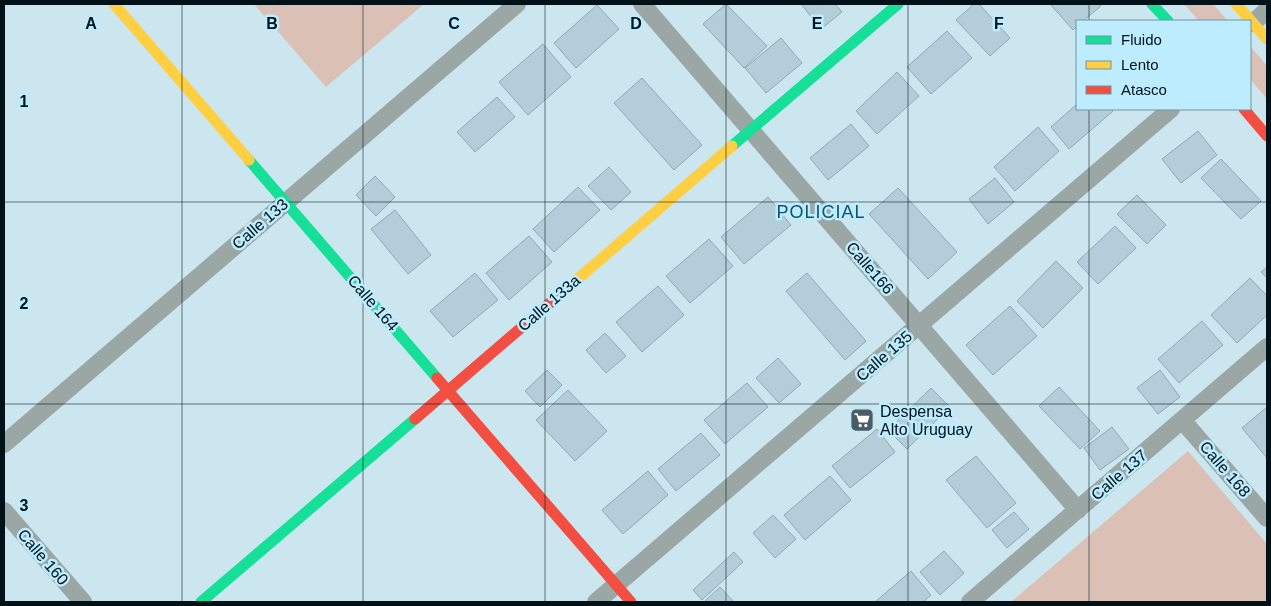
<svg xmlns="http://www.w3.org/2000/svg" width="1271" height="606" font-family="Helvetica,sans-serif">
<rect width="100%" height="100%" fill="#cce6ef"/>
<path fill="#dbc1b5" d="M254,4H424L326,87Z
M1184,4H1213L1228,21H1199Z
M1250,46L1267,66V99L1250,79Z
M1188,451L1267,544V602H1011Z"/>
<path fill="#b3ced8" stroke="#8eaab4" d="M726,4L767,46L744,68L703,24Z
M801,4H835L842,12L821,29Z
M974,4H979L1010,38L990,56L956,20Z
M1050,4H1099L1101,6L1083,21H1077V26L1073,30Z
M597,5L619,29L576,68L554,43Z
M947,31L972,58L931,94L907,67Z
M781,38L802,63L766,93L745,68Z
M543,44L571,77L528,115L499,82Z
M897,72L919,96L877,134L856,111Z
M642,78L702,145L674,170L614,103Z
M497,97L515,117L475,152L457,132Z
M1077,104V109H1111L1113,111L1069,149L1051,127Z
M851,124L869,146L828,180L810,158Z
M1038,127L1059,151L1015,191L994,167Z
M1198,131L1217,155L1181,183L1162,159Z
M1221,159L1261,201L1241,219L1201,178Z
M609,167L631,192L611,210L588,186Z
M375,176L395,197L376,216L356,195Z
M995,178L1014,202L988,224L969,199Z
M578,187L600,210L554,252L533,229Z
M898,188L957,252L928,279L869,214Z
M1137,195L1166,225L1147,244L1117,214Z
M768,197L791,225L744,264L721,237Z
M395,210L431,255L408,274L371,229Z
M1115,226L1136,248L1098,284L1077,262Z
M529,236L552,262L509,300L486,273Z
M709,239L733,266L690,303L666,276Z
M1056,261L1083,288L1043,328L1017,301Z
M1267,267V278L1261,272Z
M475,273L498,300L453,337L430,311Z
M807,273L866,341L845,360L786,291Z
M1250,278L1267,296V315L1237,343L1211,315Z
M658,286L684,315L642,352L616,322Z
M1010,306L1037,336L993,375L966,345Z
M1202,321L1223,345L1179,383L1158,359Z
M605,333L626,356L606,373L586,350Z
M778,358L801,384L779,403L756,378Z
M547,370L562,385L540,407L525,391Z
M1160,370L1180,397L1158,414L1137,388Z
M747,383L768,407L725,444L704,420Z
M1059,387L1100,431L1080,449L1039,406Z
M931,388L950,407L907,449L888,430Z
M568,390L607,431L575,461L536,420Z
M1267,407V458L1242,428Z
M1112,427L1129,449L1100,470L1084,448Z
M877,429L895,452L850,488L832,466Z
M701,433L720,455L676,491L658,469Z
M976,456L1016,503L987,528L946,480Z
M648,471L668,495L623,534L602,510Z
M830,476L851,500L805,540L784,515Z
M1014,512L1029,529L1007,548L992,530Z
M773,515L796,539L775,558L753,533Z
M944,551L964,573L940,595L920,572Z
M734,552L743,562L702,600L693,590Z
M911,571L931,595L923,602H875Z
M720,587L734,602H704Z"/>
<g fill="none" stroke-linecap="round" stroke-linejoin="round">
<path stroke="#9aa7a4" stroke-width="18" d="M642,4L1078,510
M1253,23L1267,10
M1182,420L1267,518
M4,444L517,4
M4,511L83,602
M596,602L1171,109
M970,602L1267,347"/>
<path stroke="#16e098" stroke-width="11" d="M1152,4L1168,21
M732,146L898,4
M249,160L437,378
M201,602L415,419"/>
<path stroke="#ffcf43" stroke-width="11" d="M114,4L249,160
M1236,4L1267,39
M558,296L732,146"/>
<path stroke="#f24e42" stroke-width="11" d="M1244,109L1267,136
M437,378L631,602
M415,419L558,296"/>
</g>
<path fill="none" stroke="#00111a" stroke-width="1" stroke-opacity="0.55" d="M182,4V602M363,4V602M545,4V602M726,4V602M908,4V602M1089,4V21M1089,109V602M4,202H1267M4,404H1267"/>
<defs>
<g id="supermarket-square" transform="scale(1.25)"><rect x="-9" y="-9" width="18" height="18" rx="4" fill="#475c65" stroke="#bdecfe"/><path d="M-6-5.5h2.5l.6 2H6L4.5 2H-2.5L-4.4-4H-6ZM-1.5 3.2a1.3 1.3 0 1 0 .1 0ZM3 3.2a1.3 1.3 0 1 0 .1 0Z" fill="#fff"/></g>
</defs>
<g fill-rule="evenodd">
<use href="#supermarket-square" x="862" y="420"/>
</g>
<g text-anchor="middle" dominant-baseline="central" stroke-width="5" stroke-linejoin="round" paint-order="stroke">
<g font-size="16" fill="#00111a" stroke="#bdecfe">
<text transform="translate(260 224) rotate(-41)">Calle 133</text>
<text transform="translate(870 268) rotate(49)">Calle166</text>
<text transform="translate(373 303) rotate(49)">Calle 164</text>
<text transform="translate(549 303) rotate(-41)">Calle 133a</text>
<text transform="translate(884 356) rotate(-41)">Calle 135</text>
<text transform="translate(1225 469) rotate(49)">Calle 168</text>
<text transform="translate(1119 475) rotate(-41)">Calle 137</text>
<text transform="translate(43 557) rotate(49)">Calle 160</text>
</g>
<g font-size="16" fill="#00111a" stroke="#bdecfe" text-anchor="start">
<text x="880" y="411">Despensa<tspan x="880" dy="18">Alto Uruguay</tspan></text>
</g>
<g font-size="18" letter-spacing="1" fill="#105469" stroke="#bdecfe">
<text x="821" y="212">POLICIAL</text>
</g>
</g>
<g font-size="16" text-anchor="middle" font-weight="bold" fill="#00111a" stroke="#bdecfe" stroke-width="5" stroke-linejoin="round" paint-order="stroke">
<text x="91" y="29">A</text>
<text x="272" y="29">B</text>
<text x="454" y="29">C</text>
<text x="636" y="29">D</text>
<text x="817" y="29">E</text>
<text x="999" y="29">F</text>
<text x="24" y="107">1</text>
<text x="24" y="309">2</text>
<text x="24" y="511">3</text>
</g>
<rect width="1271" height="606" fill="none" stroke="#00111a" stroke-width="10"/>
<rect x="1076" y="20" width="175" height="90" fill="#bdecfe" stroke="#7194a3"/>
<rect x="1086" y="36" width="25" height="8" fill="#16e098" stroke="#7194a3"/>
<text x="1121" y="45" font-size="15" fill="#00111a">Fluido</text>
<rect x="1086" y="61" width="25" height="8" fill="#ffcf43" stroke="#7194a3"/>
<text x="1121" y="70" font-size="15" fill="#00111a">Lento</text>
<rect x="1086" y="86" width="25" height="8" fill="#f24e42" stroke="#7194a3"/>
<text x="1121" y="95" font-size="15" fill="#00111a">Atasco</text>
</svg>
